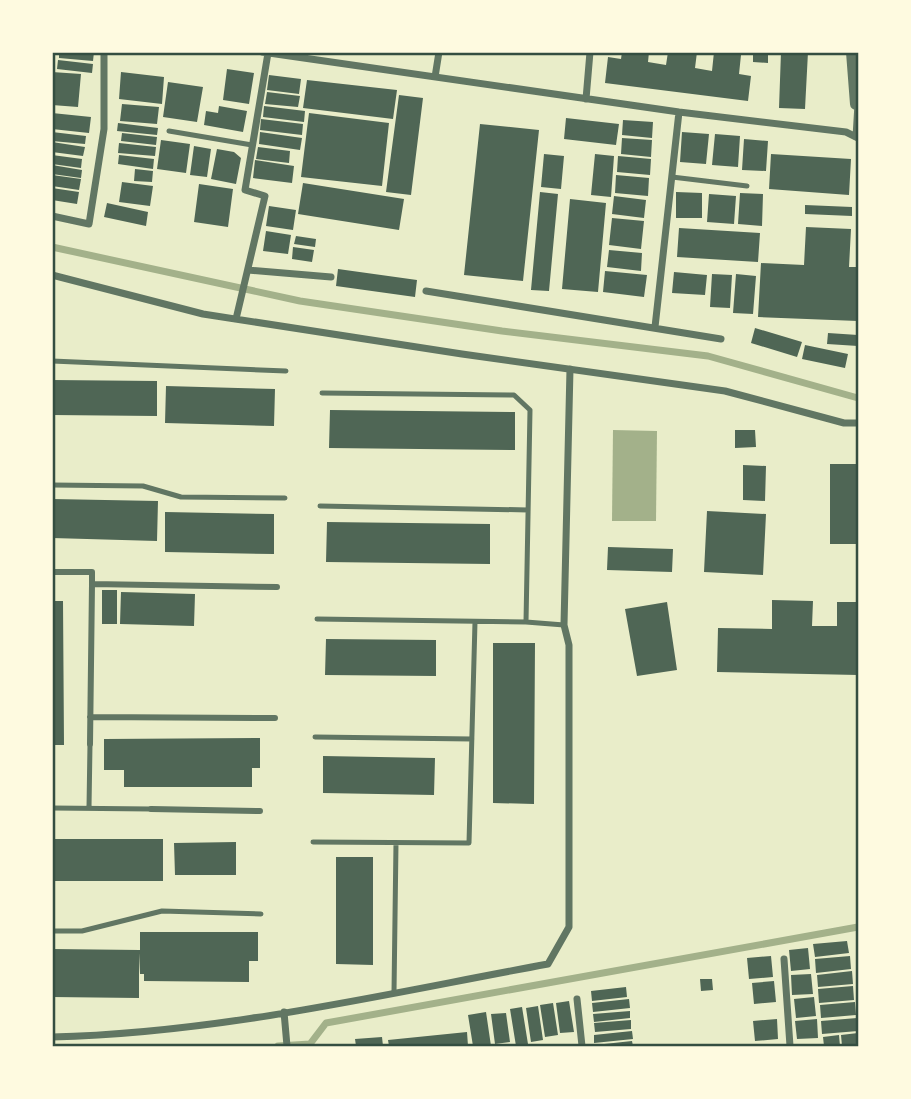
<svg xmlns="http://www.w3.org/2000/svg" width="911" height="1099" font-family="'Fira Sans',sans-serif">
<rect width="100%" height="100%" fill="#e9edc9"/>
<path fill="#a3b18a" d="M613,430L657,431L656,521H612Z"/>
<g fill="none" stroke-linecap="round" stroke-linejoin="round">
<path stroke="#a3b18a" stroke-width="7" d="M52,247L300,301L502,331L708,356L858,398
M278,1046L310,1044L326,1023L858,927"/>
</g>
<path fill="#4f6655" d="M59,52H94L93,61L59,58Z
M622,52H649L648,62L666,65L668,52H697L695,68L712,71L714,52L741,55L739,74L751,76L748,101L605,83L608,57L621,59Z
M753,52H768V63L753,62Z
M781,52H808L805,109L779,108Z
M58,60L93,64L92,73L57,69Z
M227,69L254,73L249,104L223,100Z
M52,72L81,74L78,107L52,105Z
M121,72L164,77L162,104L119,99Z
M269,75L301,79L299,94L267,90Z
M307,80L397,90L393,119L303,108Z
M168,82L203,87L197,122L163,117Z
M267,92L300,96L298,107L265,104Z
M399,95L423,98L411,195L386,192Z
M122,104L159,107L157,124L120,121Z
M219,106L247,111L243,132L204,125L206,111L218,113Z
M264,106L305,111L304,122L263,117Z
M52,113L91,117L89,133L52,129Z
M309,113L389,123L382,186L301,177Z
M566,118L619,124L616,145L564,139Z
M261,119L303,124L302,135L260,130Z
M623,120L653,122L652,138L622,135Z
M118,123L158,128L157,135L117,131Z
M480,124L539,130L523,281L464,275Z
M52,132L86,136L85,144L52,141Z
M260,132L302,138L300,150L259,144Z
M682,132L709,134L706,164L680,162Z
M122,133L157,137L156,145L121,141Z
M715,134L740,136L738,167L712,165Z
M622,138L652,140L651,157L621,154Z
M744,139L768,141L766,171L742,170Z
M161,140L190,144L186,173L157,169Z
M52,142L85,147L83,156L52,152Z
M119,143L156,147L155,156L118,153Z
M194,146L211,149L207,177L190,175Z
M258,147L290,151L289,163L256,159Z
M217,149L234,152L241,158L236,184L211,179Z
M544,154L564,156L561,189L541,187Z
M595,154L614,156L611,197L591,195Z
M771,154L851,159L849,195L769,189Z
M52,155L82,159L81,168L52,164Z
M119,155L154,159L153,169L118,164Z
M618,156L651,159L650,175L617,172Z
M255,160L294,166L292,183L253,178Z
M52,165L82,170L81,178L52,174Z
M135,169L153,171L152,182L134,181Z
M52,175L81,179L79,190L52,186Z
M616,175L649,178L648,196L615,193Z
M122,182L153,186L150,206L119,202Z
M303,183L404,199L399,230L298,214Z
M199,184L233,189L228,227L194,222Z
M52,188L79,192L77,204L52,200Z
M540,192L558,194L549,291L531,290Z
M676,192L702,193V218H676Z
M740,193L763,194L762,226L738,224Z
M709,194L736,196L734,224L707,222Z
M614,196L646,200L644,218L612,214Z
M570,199L606,203L598,292L562,289Z
M107,203L148,212L146,226L104,217Z
M805,205L852,207V216L805,214Z
M269,206L296,210L293,230L266,226Z
M612,218L644,221L641,249L609,245Z
M806,227L851,229L849,267H858V321L758,317L761,263L804,265Z
M679,228L760,233L758,262L677,257Z
M266,231L291,235L288,254L263,251Z
M296,236L316,239L315,247L294,244Z
M293,247L314,250L312,262L292,259Z
M609,250L642,253L641,271L607,267Z
M338,269L417,280L415,297L336,286Z
M605,271L647,275L644,297L603,292Z
M674,272L707,275L705,295L672,293Z
M712,274L732,275L730,308L710,307Z
M736,274L756,276L753,314L733,313Z
M755,328L802,342L797,357L751,343Z
M828,333L858,335V346L827,344Z
M805,345L848,354L845,368L802,359Z
M52,380L157,381V416L52,415Z
M166,386L275,389L274,426L165,423Z
M330,410L515,412V450L329,448Z
M735,430H755L756,447L735,448Z
M830,464H858V544H830Z
M743,465L766,466L765,501L743,500Z
M52,499L158,501L157,541L52,538Z
M707,511L766,514L763,575L704,572Z
M165,512L274,514V554L165,552Z
M327,522L490,524V564L326,562Z
M608,547L673,549L672,572L607,570Z
M102,590H117V624H102Z
M121,592L195,594L194,626L120,624Z
M772,600L813,601L812,626H837V602H858V675L717,672L718,628L772,629Z
M52,601H63L64,745H52Z
M667,602L677,670L637,676L625,609Z
M326,639L436,640V676L325,675Z
M493,643H535L534,804L493,803Z
M260,738V768H252V787H124V770H104V739Z
M323,756L435,758L434,795L323,793Z
M52,839H163V881H52Z
M236,842V875H175L174,843Z
M336,857H373V965L336,964Z
M140,932H258V961H249V982L144,981V974H140L139,953V998L52,997V949L140,950Z
M847,941L849,953L815,957L813,944Z
M808,948L810,969L791,971L789,950Z
M771,956L773,977L749,979L747,958Z
M850,956L851,969L816,973L815,959Z
M852,971L853,984L818,987L817,975Z
M811,974L813,994L792,995L791,975Z
M700,979H712L713,990L701,991Z
M774,981L776,1002L754,1004L752,983Z
M853,986L854,1000L819,1003L818,989Z
M626,987L627,997L592,1001L591,991Z
M814,997L816,1016L796,1018L794,999Z
M629,999L630,1008L593,1012L592,1003Z
M569,1001L574,1032L560,1033L556,1003Z
M855,1002L856,1015L821,1018L820,1005Z
M553,1003L558,1035L545,1037L540,1005Z
M538,1006L543,1040L531,1042L526,1008Z
M522,1007L528,1044L516,1046L510,1009Z
M630,1011V1018L594,1022L593,1014Z
M486,1012L491,1046H473L468,1015Z
M506,1013L510,1042L495,1044L491,1014Z
M857,1018L858,1031L822,1034L821,1021Z
M777,1019L778,1039L755,1041L753,1021Z
M817,1019L818,1038L797,1039L795,1021Z
M631,1020V1029L595,1032L594,1023Z
M632,1031L633,1039L594,1043V1035Z
M467,1032L468,1046H389L388,1040Z
M858,1033V1046H842L841,1035Z
M839,1035L840,1046H824L823,1037Z
M382,1037L383,1046H356L355,1039Z
M632,1041L633,1046H595V1045Z"/>
<g fill="none" stroke-linecap="round" stroke-linejoin="round">
<path stroke="#617663" stroke-width="5" d="M169,131L252,145
M672,177L747,186
M52,361L286,371
M322,393L514,395L530,410L526,622
M52,485L143,486L181,497L285,498
M320,506L528,510
M317,619L526,622L564,625
M315,737L472,739
M52,808L151,809
M89,808L90,744
M313,842L469,843L475,622
M52,931H82L162,911L261,914
M394,992L396,843"/>
<path stroke="#617663" stroke-width="6" d="M52,572H92V584L277,587
M90,717L275,718
M90,744L92,584
M151,809L260,811"/>
<path stroke="#617663" stroke-width="7" d="M262,52L679,112L846,132L858,138
M435,77L439,52
M586,99L590,52
M856,137L858,104
M52,216L89,224L104,129V52
M248,270L331,277
M52,275L203,314L462,354L725,391L844,423H858
M426,291L721,339
M236,319L265,196L245,190L268,53
M655,327L679,112
M784,959L790,1046
M577,999L582,1046
M284,1012L287,1046
M52,1037C220,1033 384,994 548,964L569,927V645L564,625L570,369"/>
<path stroke="#617663" stroke-width="12" d="M852,52L856,104"/>
</g>
<rect width="911" height="1099" fill="none" stroke="#fefae0" stroke-width="108"/>
<rect x="54" y="54" width="803" height="991" fill="none" stroke="#344e41" stroke-width="2.5"/>
</svg>
